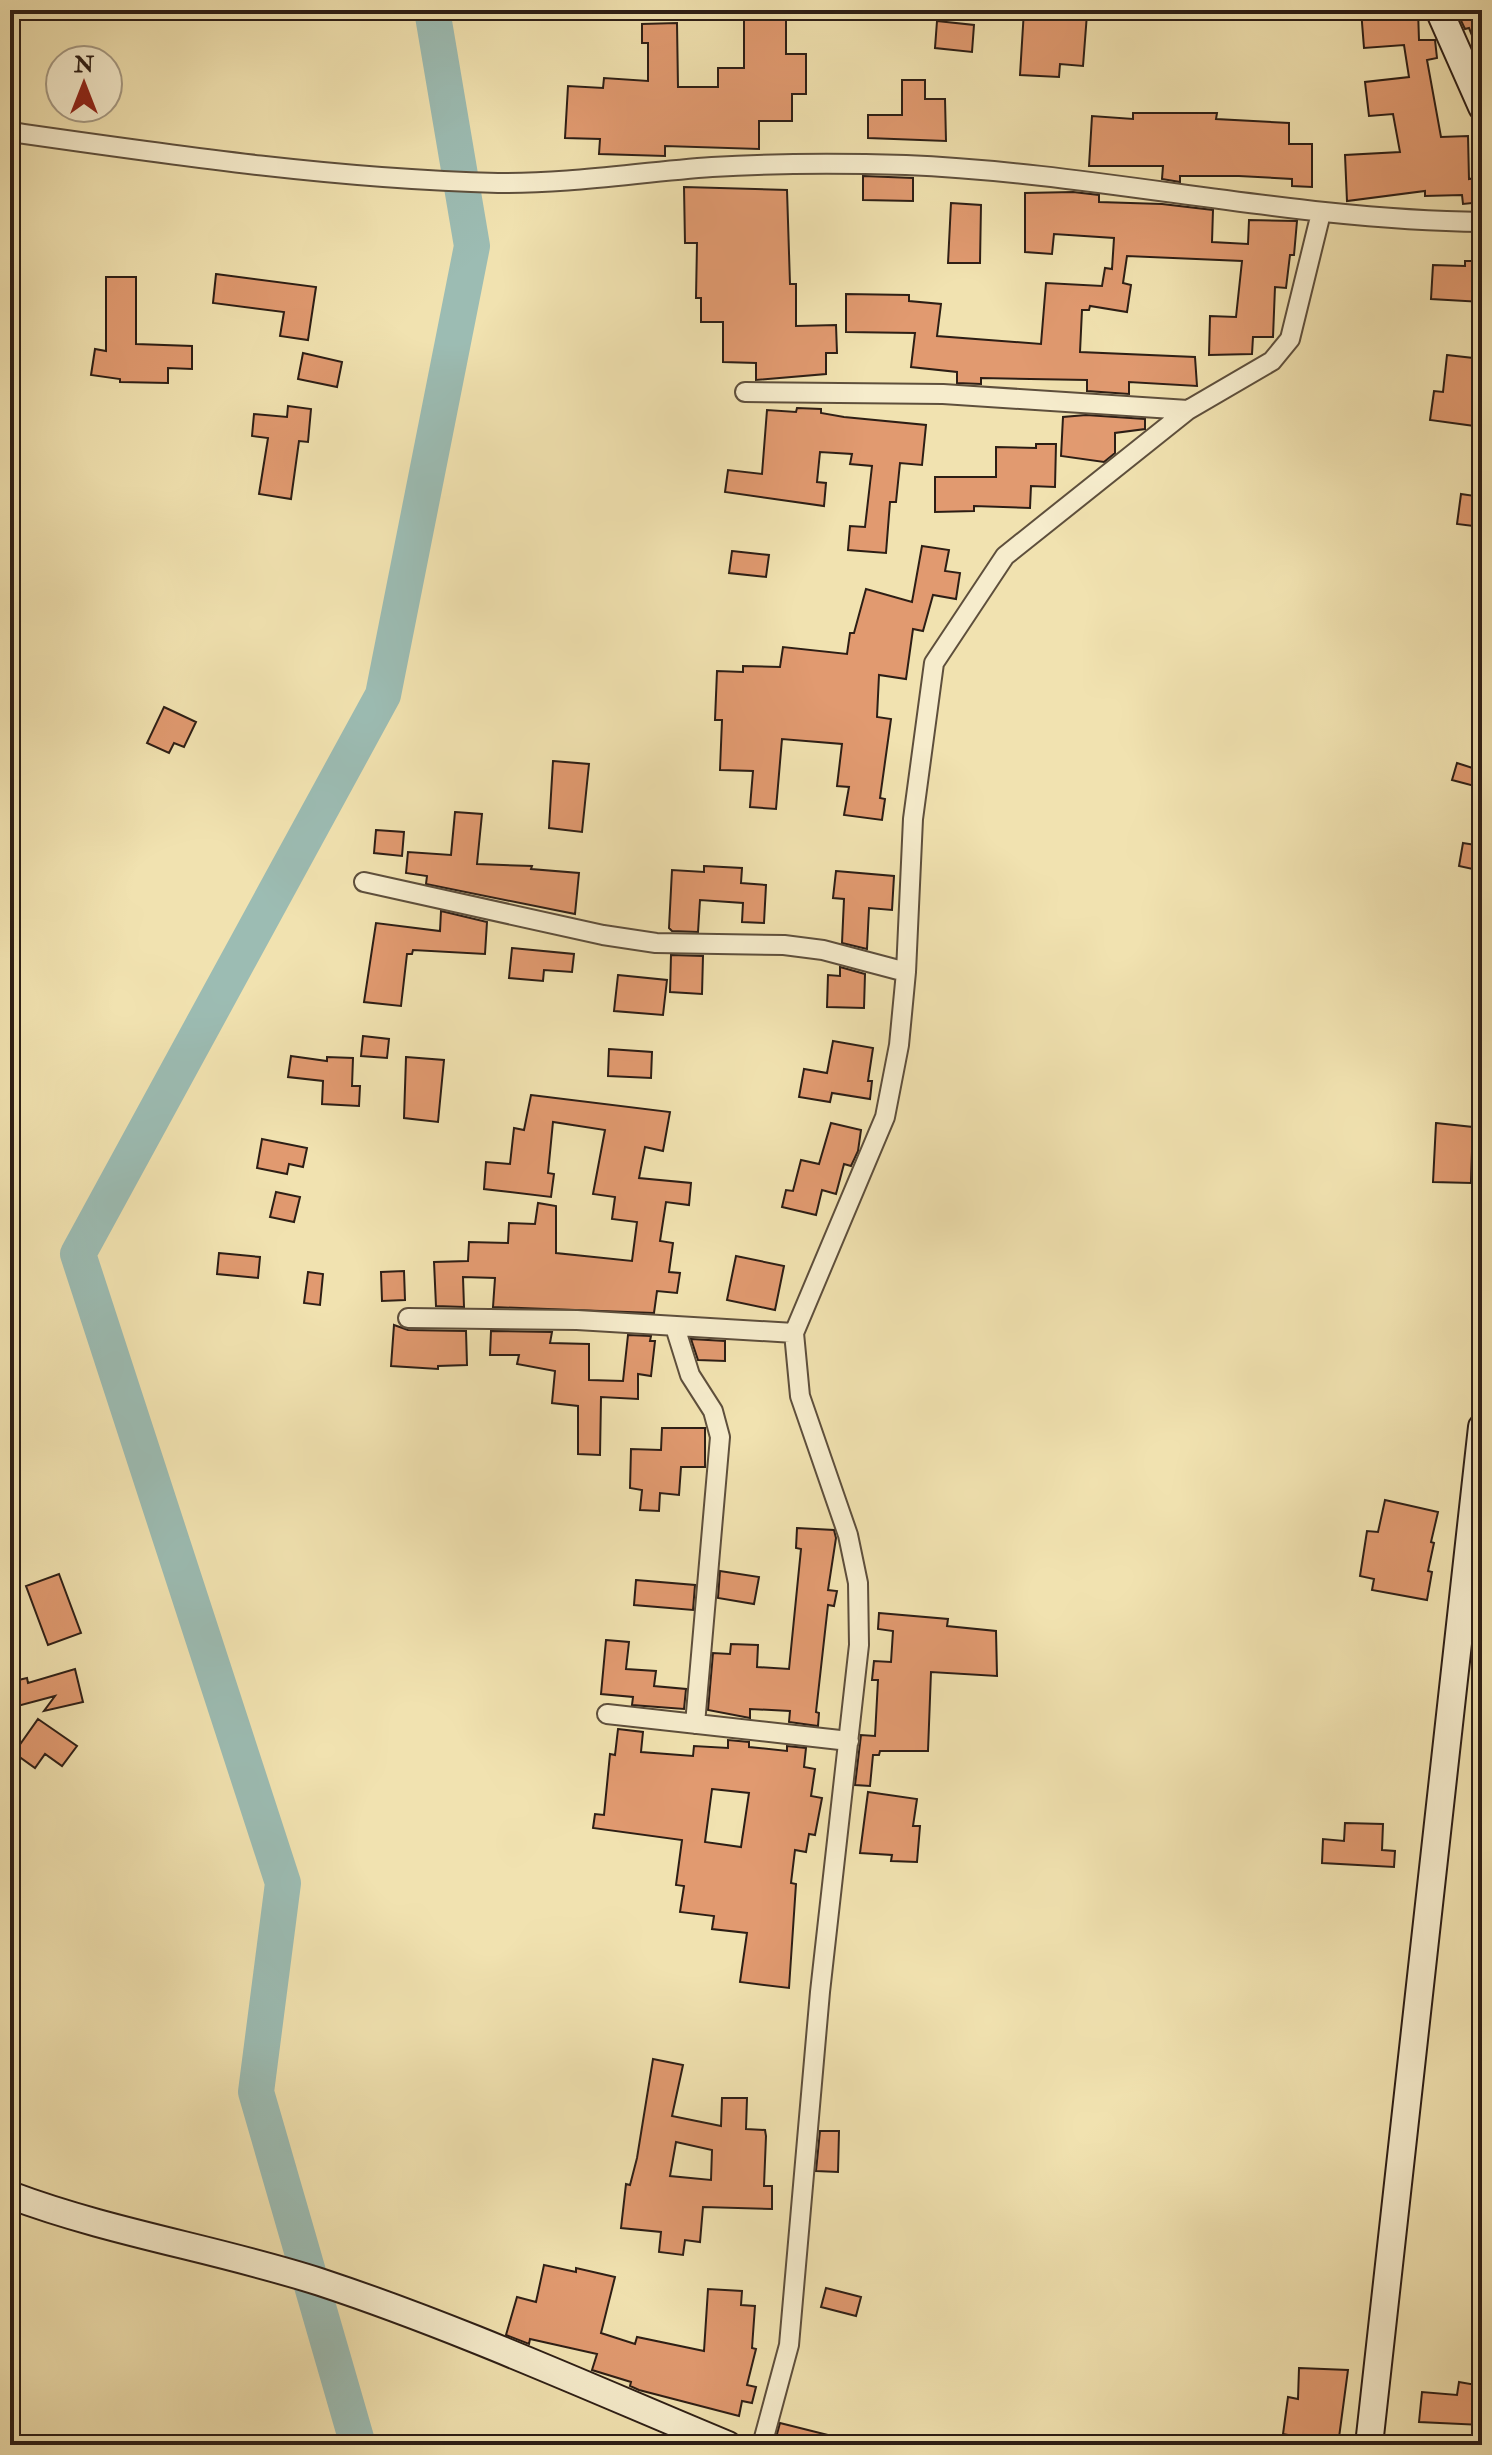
<svg xmlns="http://www.w3.org/2000/svg" width="1492" height="2455" font-family="'IM FELL Double Pica',serif">
<rect width="100%" height="100%" fill="#f1e2b0"/>
<filter id="stains"><feTurbulence type="fractalNoise" baseFrequency=".0025" numOctaves="4"/><feColorMatrix values="0 0 0 0 .2 0 0 0 0 .09 0 0 0 0 .02 0 0 0 .5 -.17"/></filter>
<radialGradient id="worn" r=".72"><stop offset=".6" stop-color="#630" stop-opacity="0"/><stop offset="1" stop-color="#630" stop-opacity=".3"/></radialGradient>
<g fill="none" stroke-linecap="round" stroke-linejoin="round">
<path stroke="#9cbcb3" stroke-width="36" d="M358,2445L256,2092L283,1883L78,1254L383,695L472,246L432,10"/>
</g>
<path fill="#e19a70" stroke="#2d1e15" stroke-width="2" fill-rule="evenodd" d="M744,10H786V54H806V94H792V121H759V149L665,146V156L599,154L600,139L565,138L568,86L603,88L604,78L648,81V43H642V24L677,23L678,87H718V68H744Z
M1024,10L1087,14L1083,66L1060,64L1059,77L1020,75Z
M1361,10H1418L1419,40H1435L1437,58L1427,60L1441,137L1468,136L1469,179L1482,177V202L1463,204L1462,195L1425,196V191L1347,201L1345,155L1400,152L1393,114L1369,116L1365,82L1409,77L1404,45L1364,48Z
M1456,10H1482V60L1469,28L1465,29Z
M937,21L974,25L972,52L935,48Z
M902,80H925V99H945L946,141L868,138V115H902Z
M1133,113H1217L1216,119L1289,123V144H1312V187L1292,186V179L1239,176H1180V182L1162,179L1163,166H1089L1092,116L1133,119Z
M863,176L913,178V201L863,200Z
M684,187L787,190L790,284H796V326L836,325L837,353H826V374L756,380V363L723,362V322H701V298H696L697,243H685Z
M1073,192L1099,195V202L1162,204L1213,210L1212,242L1248,244L1249,220L1297,221L1294,255H1290L1286,288L1275,287L1273,337H1253L1252,354L1209,355L1210,316L1236,317L1242,261L1127,256L1123,283L1131,285L1127,312L1090,306L1089,310H1082L1080,352L1195,357L1197,386L1129,382V394L1087,391V380L981,378V384L957,383V372L911,367L915,333L846,332V294L909,295V301L941,304L937,336L1041,344L1046,283L1102,286L1105,268L1112,269L1114,238L1054,234L1052,254L1025,252V193Z
M951,203L981,205L980,263H948Z
M1465,261H1482V302L1431,299L1433,265L1465,266Z
M216,274L316,287L308,340L280,336L284,312L213,303Z
M106,277H136V344L192,346V369L168,368V383L120,382V379L91,375L95,349L106,351Z
M303,353L342,362L337,387L298,379Z
M1447,355L1482,359V427L1430,420L1434,391L1443,392Z
M288,406L311,409L308,442L299,441L291,499L259,494L268,438L252,436L254,414L287,417Z
M797,408L821,409V413L844,417L926,425L922,465L900,463L896,502H890L886,553L848,550L850,526L865,527L872,466L850,464L852,454L820,452L817,482L826,483L824,506L725,492L728,470L762,474L767,410L796,412Z
M1086,415L1145,419V429L1115,433V453L1104,462L1061,456L1063,417Z
M1036,444H1056L1055,487L1031,486L1030,508L974,506V511L935,512V477H996V447L1036,448Z
M1461,494L1482,497V527L1457,524Z
M922,546L949,550L945,571L960,573L956,599L933,595L923,631L913,629L906,679L879,675L877,717L891,719L880,798L885,799L882,820L844,815L849,787L837,786L842,744L782,739L776,809L750,807L753,771L720,770L722,720H715L717,671L743,672V666L780,667L783,647L847,654L850,633H854L866,589L912,602Z
M732,551L769,555L766,577L729,573Z
M164,707L196,722L184,747L174,743L169,753L147,743Z
M553,761L589,764L582,832L549,828Z
M1457,763L1482,771V788L1452,780Z
M455,812L482,814L477,864L532,866L531,869L579,873L575,914L426,884L427,876L406,873L408,852L451,855Z
M376,830L404,832L402,856L374,853Z
M1463,843L1482,846V871L1459,866Z
M704,866L742,868L741,883L766,885L764,923L742,922L743,903L700,900L698,932L672,931L669,928L672,870L704,872Z
M836,871L894,876L892,910L869,908L867,949L842,943L844,899L833,898Z
M441,911L487,922L485,954L413,950L412,954H407L401,1006L364,1002L376,923L440,931Z
M512,948L574,954L572,972L544,970L543,981L509,978Z
M671,955L703,956L702,994L670,992Z
M840,967L865,974L864,1008L827,1007L828,975L840,976Z
M618,975L667,980L663,1015L614,1011Z
M363,1036L389,1039L387,1058L361,1056Z
M833,1041L873,1048L868,1081H872L870,1099L832,1093L830,1102L799,1097L804,1069L827,1073Z
M609,1049L652,1052L651,1078L608,1076Z
M291,1056L327,1061V1057L353,1058L352,1086H360L359,1106L322,1104L323,1081L288,1077Z
M406,1057L444,1060L438,1122L404,1118Z
M531,1095L670,1112L663,1151L645,1147L639,1178L691,1183L689,1205L666,1202L660,1241L673,1243L669,1272L680,1273L677,1293L657,1291L654,1313L493,1307L495,1278L463,1277L464,1307L436,1306L434,1262L468,1261L469,1242L508,1243L509,1223L535,1224L538,1203L556,1206V1253L632,1261L637,1222L612,1219L615,1197L593,1194L605,1130L553,1122L548,1173L554,1174L551,1197L484,1189L486,1162L510,1164L514,1128L524,1130Z
M831,1123L861,1130L858,1151L851,1166L844,1164L836,1194L822,1190L816,1215L782,1207L786,1190L793,1191L801,1160L819,1164Z
M1436,1123L1482,1128V1153L1472,1152L1471,1183L1433,1182Z
M262,1139L307,1148L303,1167L289,1164L287,1174L257,1168Z
M276,1192L300,1197L294,1222L270,1217Z
M219,1253L260,1257L258,1278L217,1274Z
M736,1256L784,1266L775,1310L727,1300Z
M404,1271L405,1300L382,1301L381,1272Z
M308,1272L323,1274L320,1305L304,1303Z
M394,1325L408,1330L466,1331L467,1365L438,1366V1369L391,1366Z
M491,1331L552,1332L550,1343L589,1344V1380L623,1381L628,1335L651,1336L650,1341H655L651,1376L638,1374V1399L601,1397L600,1455L578,1454V1406L552,1403L555,1371L517,1364L519,1355H490Z
M691,1339L725,1341V1361L698,1360Z
M662,1428H705V1467H681L679,1495L660,1493L659,1511L640,1510L642,1490L630,1488L631,1449L661,1450Z
M1385,1500L1438,1512L1431,1542L1434,1543L1428,1571L1432,1572L1427,1600L1372,1590L1374,1579L1360,1576L1367,1531L1378,1532Z
M797,1528L834,1530L836,1538L828,1590L837,1591L834,1606L828,1605L816,1712L819,1713L818,1726L789,1722L790,1711L750,1709V1718L708,1710L713,1653L730,1654L731,1644L758,1645L757,1667L789,1669L801,1549L796,1548Z
M720,1571L759,1577L754,1604L718,1598Z
M59,1574L81,1633L48,1645L26,1586Z
M636,1580L695,1585L693,1610L634,1605Z
M879,1613L948,1619L947,1626L996,1631L997,1676L931,1672L928,1751H880L879,1755H873L870,1786L855,1785L861,1735L875,1736L878,1680H872L874,1661L891,1662L893,1631L878,1629Z
M606,1640L629,1642L626,1669L656,1671L654,1686L686,1689L684,1709L632,1705L633,1697L601,1694Z
M75,1669L83,1702L44,1711L55,1696L10,1708V1682L27,1678L28,1683Z
M38,1719L77,1746L62,1766L45,1754L35,1768L14,1753Z
M618,1729L643,1732L641,1752L693,1756L694,1746L728,1748V1740L749,1742V1747L787,1751V1746L806,1748L804,1767L815,1769L811,1796L822,1798L815,1835L809,1834L806,1852L795,1850L791,1883L796,1884L789,1988L740,1982L747,1933L712,1929L714,1916L680,1912L684,1886L676,1885L682,1840L593,1828L595,1814L604,1815L610,1754L615,1755ZM712,1789L749,1793L741,1847L705,1842Z
M868,1792L917,1799L913,1826H920L917,1862L891,1861L892,1855L860,1853Z
M1345,1823L1383,1824L1382,1850L1395,1851L1394,1867L1322,1863L1323,1839L1344,1841Z
M653,2059L683,2065L672,2116L721,2126L722,2098H747L746,2129L765,2130L766,2136L764,2186H772V2209L703,2207L700,2242L685,2240L683,2255L659,2252L661,2232L621,2228L626,2184L630,2185L637,2158ZM676,2142L712,2150L711,2180L670,2176Z
M820,2131H839L838,2172L816,2171Z
M544,2265L576,2272V2268L615,2277L601,2333L635,2344L637,2337L704,2351L708,2289L742,2291L741,2305L755,2306L752,2348L756,2349L747,2385L756,2387L752,2403L742,2401L739,2416L639,2390L630,2386L631,2382L592,2370L597,2354L530,2339L529,2344L506,2335L517,2297L536,2302Z
M826,2288L861,2297L856,2316L821,2307Z
M1299,2368L1348,2370L1338,2445H1296L1298,2437L1283,2434L1288,2397L1298,2399Z
M1459,2382L1482,2386V2425L1419,2422L1422,2392L1457,2395Z
M780,2423L840,2438L839,2445H774Z"/>
<g fill="none" stroke-linecap="round" stroke-linejoin="round">
<g stroke="#5e4f3c" stroke-width="22">
<path id="street" d="M10,132C171,155 335,179 498,183C570,184 640,172 712,167C777,163 841,163 906,165C1099,173 1288,220 1482,222
M745,392L943,394L1188,410
M364,882L603,935L656,943L784,945L823,950L906,972
M408,1318L577,1320L794,1333
M675,1327L690,1375L713,1411L720,1437L695,1724
M607,1714L849,1741
M762,2445L789,2345L820,1992L859,1645L858,1583L848,1535L800,1396L794,1333L885,1117L899,1045L906,972L913,819L934,663L1005,556L1188,410L1272,361L1290,339L1321,213"/>
</g>
<g stroke="#2d1e15" stroke-width="30">
<path id="secondary" d="M1439,10L1482,107
M10,2195C111,2233 218,2249 320,2282C459,2328 593,2389 728,2445
M1369,2445L1482,1427"/>
</g>
<use href="#street" stroke="#f6eccc" stroke-width="18"/>
<use href="#secondary" stroke="#f6eccc" stroke-width="26"/>
</g>
<rect width="1492" height="2455" fill="none" stroke="#f1e2b0" stroke-width="40"/>
<rect x="12" y="12" width="1468" height="2431" fill="none" stroke="#2d1e15" stroke-width="4"/>
<rect x="20" y="20" width="1452" height="2415" fill="none" stroke="#2d1e15" stroke-width="2"/>
<g transform="translate(84 84)"><circle r="38" fill="#f6eccc" stroke="#a69a83" stroke-width="2"/>
<path d="M0-6L14 30L0 20L-14 30Z" fill="#8f2418"/>
<text y="-12" font-size="22" font-weight="bold" text-anchor="middle" fill="#2d1e15">N</text>
</g>
<rect width="100%" height="100%" filter="url(#stains)"/>
<rect width="100%" height="100%" fill="url(#worn)"/>
</svg>
